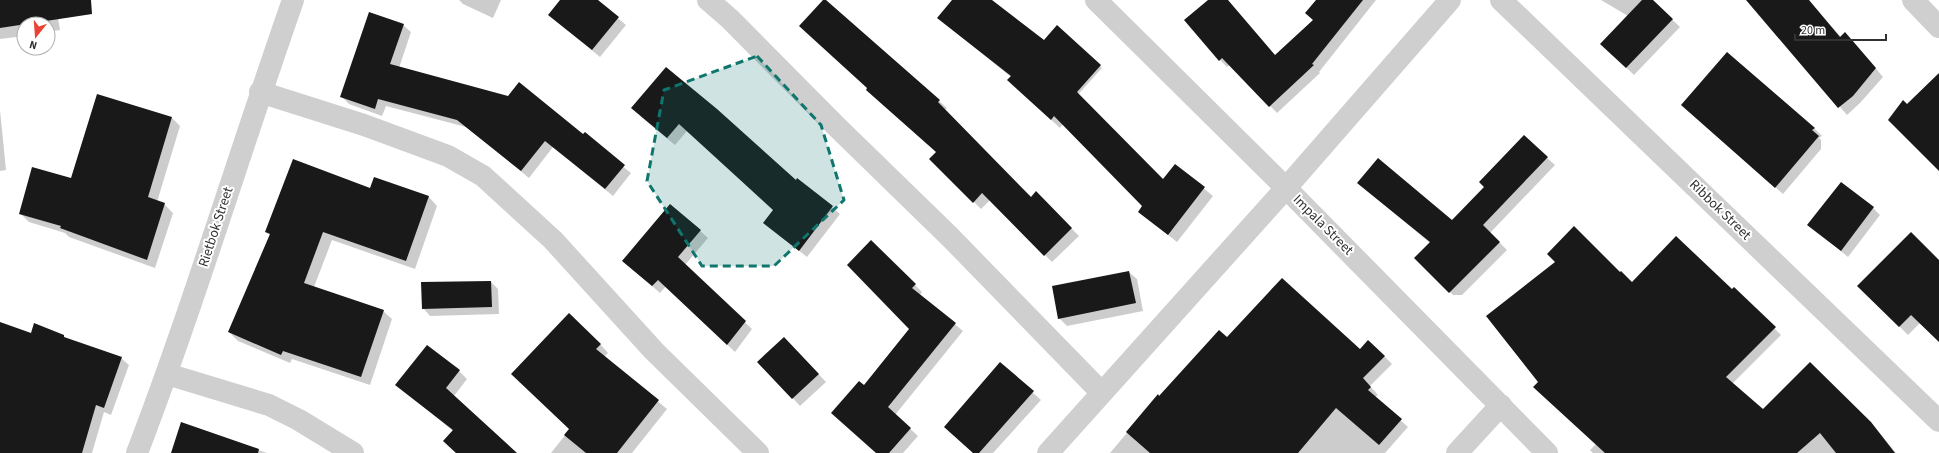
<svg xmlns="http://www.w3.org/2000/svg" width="1939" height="453" font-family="'Source Sans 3',sans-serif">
<rect width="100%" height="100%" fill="#fff"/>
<path fill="#0003" d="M0,0H55L60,30L48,32V24H24V36L0,39Z
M459,0H501L493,18L463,4Z
M561,0H596L626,25L600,57L549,15Z
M953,0H991L1044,41L1094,59L1102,68L1074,99L1163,180L1175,165L1213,196L1177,242L1139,212L1144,205L1063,124L1060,128L1008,80L1011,77L943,22Z
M1209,0H1227L1275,56L1314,20L1317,0H1376L1319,72L1320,73L1277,113L1230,65L1227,67L1220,60Z
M1601,0H1652L1680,27L1634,75L1609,51L1628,16Z
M1747,0H1808L1841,37L1853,41L1883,77L1860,103L1847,115Z
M403,25L411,32L399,68L508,97L583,135L631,173L613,196L553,147L529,178L466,127L386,106L382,116L349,104L341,96Z
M901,67L947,108L945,110L1031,198L1036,193L1079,236L1052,262L990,200L981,209L931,159L937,152Z
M666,68L796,181L797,179L840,214L807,257L764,223L774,210L687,131L675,145L640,116Z
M0,110L6,170L0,171Z
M1690,112L1814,128L1822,136L1819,138L1821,140V149L1783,194Z
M172,118L180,126L157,202L164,204L173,213L155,268L69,237L65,233L29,222L20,213Z
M1547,158L1555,165L1490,233L1507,250L1462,295H1453L1416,258L1430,243L1366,190L1452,221Z
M374,178L429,197L437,206L415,269L332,240L314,287L383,311L392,319L370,385L292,359L290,363L238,341L229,332L270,235L267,231L370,190Z
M671,205L708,238L685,265L752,329L735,352L666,286L660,293L631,268Z
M1873,208L1880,215L1848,257L1809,225Z
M871,241L922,292L920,295L963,331L895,415L918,436L903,453H877L864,387L911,329Z
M1939,262V341L1920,323L1908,335L1859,286Z
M1129,272L1137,279L1143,311L1067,326L1059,318Z
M1620,274L1632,283L1732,290L1734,288L1781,335L1732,384L1763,410L1810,364L1877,430L1896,453H1593L1590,450L1596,444Z
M491,282L498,289L499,314L430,316L423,308Z
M0,323L31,335L64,336L66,339L121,358L129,365L111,415L104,412L92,453H0Z
M1227,339L1360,350L1369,341L1392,364L1370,386L1378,395L1375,397L1408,427L1385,453H1110L1158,396L1159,397Z
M600,344L608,353L604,357L667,409L632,453H551L570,429L521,382Z
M792,346L826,382L800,406L759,362Z
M1001,364L1041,400L993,453H974Z
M459,371L467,379L454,396L516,453H457L453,431L397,385Z
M182,424L267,453H172Z"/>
<path fill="#191919" d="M0,0H91L92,14L0,28Z
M560,0H598L619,17L592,50L548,15Z
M823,0H826L940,100L938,102L1031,197L1036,191L1072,228L1044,256L982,193L973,203L929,159L936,152L866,90L867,88L799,26Z
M952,0H992L1044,40L1057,25L1101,65L1077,92L1163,179L1175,164L1205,187L1168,235L1138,212L1142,206L1054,116L1051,120L1007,80L1011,76L937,18Z
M1208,0H1228L1275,55L1313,20L1305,13L1316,0H1363L1312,64L1314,65L1269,107L1222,58L1219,61L1184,20Z
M1642,0H1653L1673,19L1626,68L1600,44Z
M1746,0H1809L1840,37L1845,32L1876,68L1853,96L1838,108Z
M369,12L404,24L390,64L508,96L519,82L583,134L585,132L625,165L605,189L545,141L521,171L457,120L378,99L375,109L340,97Z
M1727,52L1815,128L1812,130L1819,136L1775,188L1681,105Z
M666,67L717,109L796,180L797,178L833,206L799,251L763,223L773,210L679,124L667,138L631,108Z
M1939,73V171L1888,120L1903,100L1907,104Z
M97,94L172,117L148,197L165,203L147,260L60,228L61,226L19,214L32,167L71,178Z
M1524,135L1548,157L1483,225L1500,242L1449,293L1414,258L1430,242L1357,183L1378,158L1452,220L1484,187L1479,182Z
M293,159L370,188L374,177L429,196L406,261L323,232L304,283L384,310L361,377L283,351L281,355L228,332L270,234L265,232Z
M1841,182L1874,207L1841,251L1807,225Z
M670,204L701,230L678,257L746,321L727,345L658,280L652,286L622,261Z
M1574,226L1620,272L1621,271L1632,282L1676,236L1732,289L1734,287L1776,327L1726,377L1763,409L1810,362L1871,422L1895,453H1836L1820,433L1797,453H1605L1533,387L1538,382L1486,316L1555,262L1547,254Z
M1911,232L1939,260V342L1911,315L1899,327L1857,286Z
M871,240L916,284L912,288L956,323L888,407L911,428L889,453H876L831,413L859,381L864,385L909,329L847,265Z
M1129,271L1136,303L1058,319L1052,286Z
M1282,278L1360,349L1368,340L1385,356L1363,378L1371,387L1368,390L1402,419L1379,445L1336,408L1298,453H1150L1126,432L1158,394L1159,396L1219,330L1227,337Z
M491,281L492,307L422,309L421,282Z
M569,313L601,344L596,349L659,400L617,453H586L564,435L569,429L511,374Z
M0,322L31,333L34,323L64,335V337L122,357L104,408L96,405L82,453H0Z
M784,337L819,374L792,399L757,362Z
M427,345L460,370L446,388L517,453H456L443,441L453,430L395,385Z
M1000,362L1034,391L979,453H973L944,427Z
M181,422L259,449L258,453H171Z"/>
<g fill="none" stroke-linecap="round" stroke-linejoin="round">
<path stroke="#cfcfcf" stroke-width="22" d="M708,0L730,19L837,127L950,237L1101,392
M1096,0L1286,188L1547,453
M1501,0L1939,421
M1913,0L1939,27
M260,92L364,125L448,156L483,176L553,240L654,351L758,453
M167,374L269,405L299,420L353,453
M137,453C194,304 240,151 293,0
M1048,453L1286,188L1450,0
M1457,453L1501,405"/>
</g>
<path fill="#0f766e" fill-opacity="0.2" stroke="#0f766e" stroke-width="3" stroke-dasharray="8 5" stroke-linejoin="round" d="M757,56L821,125L844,200L774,266H702L647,181L664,90Z"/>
<g text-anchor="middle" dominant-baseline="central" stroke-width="4" stroke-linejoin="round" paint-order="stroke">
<g font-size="14" fill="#323232" stroke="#fff">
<text transform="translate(1720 210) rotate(44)">Ribbok Street</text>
<text transform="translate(1323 225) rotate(45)">Impala Street</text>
<text transform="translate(216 227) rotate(-72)">Rietbok Street</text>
</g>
</g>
<g transform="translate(36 36) rotate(197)"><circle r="19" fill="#ffffff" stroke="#adadad"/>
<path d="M0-3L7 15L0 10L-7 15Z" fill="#ea4233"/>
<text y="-6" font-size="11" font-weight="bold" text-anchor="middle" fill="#323232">N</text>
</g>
<path d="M1795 34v6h91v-6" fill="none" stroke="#323232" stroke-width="2"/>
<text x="1801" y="34" font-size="12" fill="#323232" stroke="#ffffff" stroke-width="3" paint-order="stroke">20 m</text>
</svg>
